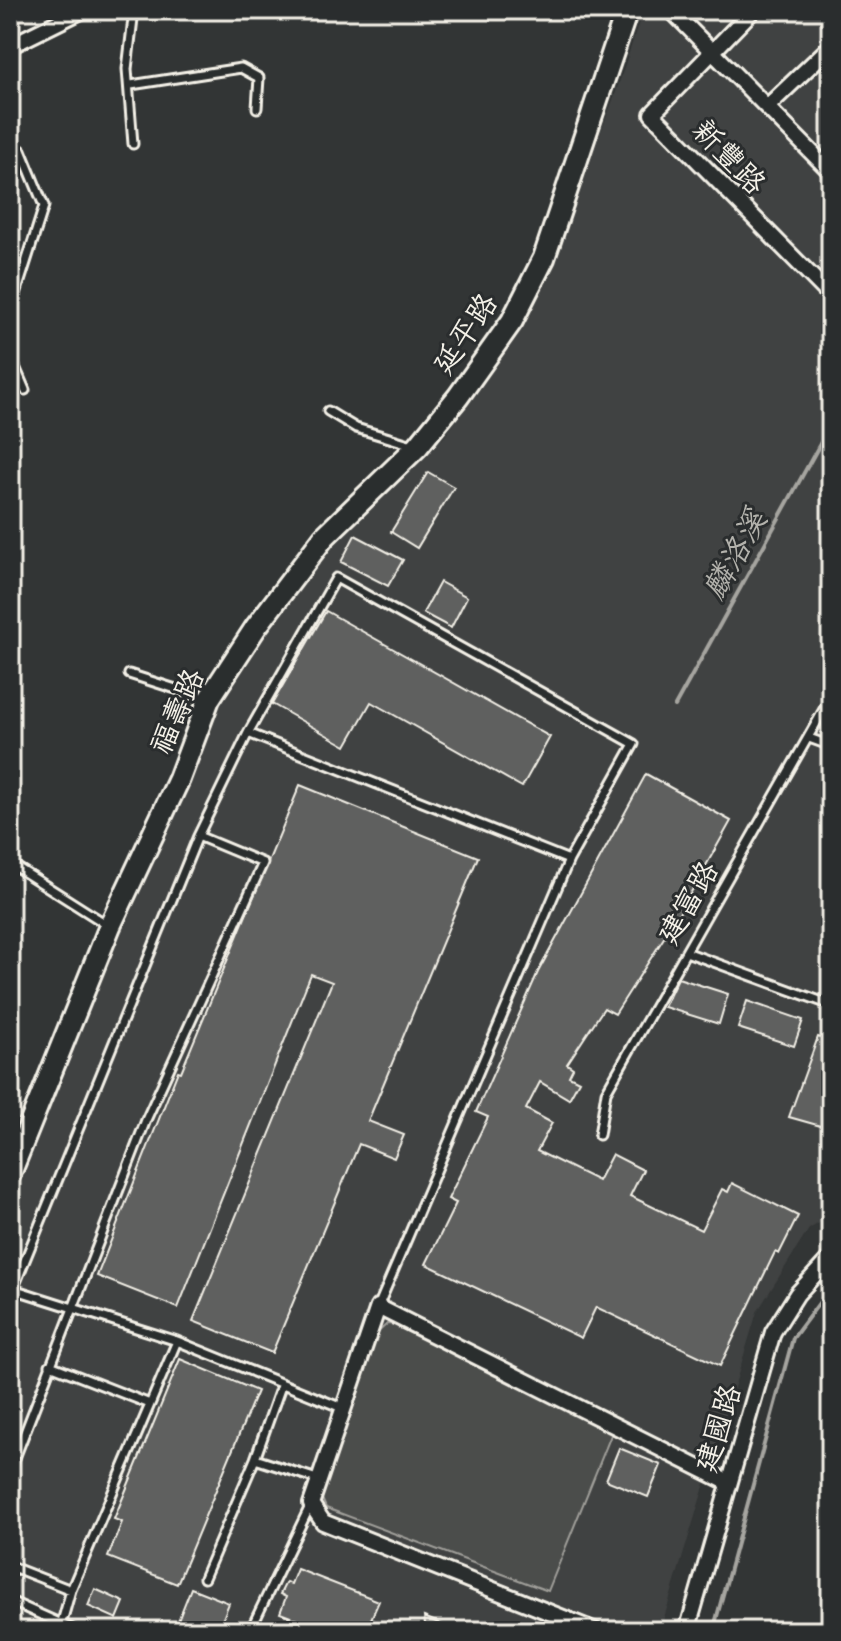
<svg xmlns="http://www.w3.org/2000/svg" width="841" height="1641" font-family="'Patrick Hand','LXGW WenKai TC',sans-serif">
<rect width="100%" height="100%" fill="#323535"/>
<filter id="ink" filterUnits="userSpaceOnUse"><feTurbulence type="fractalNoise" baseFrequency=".0125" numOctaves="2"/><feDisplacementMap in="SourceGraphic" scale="16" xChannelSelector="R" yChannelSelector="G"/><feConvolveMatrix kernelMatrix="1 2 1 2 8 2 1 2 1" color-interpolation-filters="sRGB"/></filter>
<g filter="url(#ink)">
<path fill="#404242" d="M643,10H831V1216L809,1229L757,1312L660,1631H10V1198L51,1092L220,700L317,559L445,436L532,309L616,92Z"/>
<path fill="#4b4d4c" stroke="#a09f9a" stroke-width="2" d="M387,1324L397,1325L613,1430L548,1591L326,1508L319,1492L374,1336Z"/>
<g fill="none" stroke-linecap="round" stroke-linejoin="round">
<path stroke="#a6a5a0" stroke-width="4" d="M10,37L65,10
M10,671V673
M675,706L831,424
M713,1631L793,1338L831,1287"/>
</g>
<path fill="#5f605f" stroke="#f4f1e8" stroke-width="2" d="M428,472L454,487L417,548L391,532Z
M355,535L403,560L388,586L341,562Z
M440,582L467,597L451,628L423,613Z
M326,611L550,737L522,787L371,702L346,746L272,704Z
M646,774L731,821L676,919L615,1014L604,1008L567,1064L573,1068L569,1076L579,1081L569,1099L540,1082L526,1109L552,1123L537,1151L598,1181L612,1154L643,1170L630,1196L701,1230L722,1189L728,1192L732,1183L798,1216L779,1254L775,1252L720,1366L596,1307L581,1338L426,1264L456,1203L448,1199L488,1117L476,1112L538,972Z
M300,785L478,857L368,1121L404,1135L394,1158L359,1144L272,1353L193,1321L332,982L311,974L178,1308L97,1276L178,1071L181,1072Z
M678,978L728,994L719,1024L664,1007Z
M747,1001L803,1020L794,1046L738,1028Z
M818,1037L831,1041V1129L789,1117Z
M180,1359L257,1391L177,1584L108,1557L122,1522L114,1519Z
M619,1448L661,1465L648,1497L606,1480Z
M297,1569L379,1601L371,1619L377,1622L373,1631H327L280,1613L286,1597L280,1594L286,1582L291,1584Z
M191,1588L229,1603L218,1631H174Z
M95,1589L124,1602L117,1619L88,1606Z
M424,1617L458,1631H426Z"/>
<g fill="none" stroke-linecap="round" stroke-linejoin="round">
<g stroke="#f4f1e8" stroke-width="13">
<path id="lane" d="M131,85L241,68L259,78L257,108
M133,144L127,69L134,10
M10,156L21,150L44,206L10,313
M10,355L25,390
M328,411L356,428L416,446
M129,674L207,699
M248,733L569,860
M809,738L831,746
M10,863L109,926
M686,952L831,1005
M599,1135L606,1092L831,697
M13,1289L177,1341L342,1408
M10,1297L198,836L248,733L336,578L634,744L569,860L378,1307
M50,1365L150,1404
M255,1459L317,1479
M10,1471L146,1120L263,863L198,836
M10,1566L71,1590
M204,1578L255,1459L281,1386
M10,1601L77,1631
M62,1622L71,1590L177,1341
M250,1631L311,1504"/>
</g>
<g stroke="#f4f1e8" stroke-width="20">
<path id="street" d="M671,10L831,172
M753,10L652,114L831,296
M10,46L83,10
M768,106L831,46
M596,1631L323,1522L311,1504L378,1307L727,1482
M687,1631L773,1332L797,1294L831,1257"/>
</g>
<g stroke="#f4f1e8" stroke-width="26">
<path id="secondary" d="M10,1174L110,926L179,779L209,699L256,627L324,537L418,446L458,397L512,321L544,258L627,10"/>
</g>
<use href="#lane" stroke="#2a2d2e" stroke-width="7"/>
<use href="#street" stroke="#2a2d2e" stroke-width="14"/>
<use href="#secondary" stroke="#2a2d2e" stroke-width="20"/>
</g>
</g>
<g text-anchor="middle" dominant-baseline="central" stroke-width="6" stroke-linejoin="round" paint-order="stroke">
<g font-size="30" fill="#f4f1e8" stroke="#2a2d2e">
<text transform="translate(730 156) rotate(46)">新豐路</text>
<text transform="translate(464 333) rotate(-56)">延平路</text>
<text transform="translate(176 711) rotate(-66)">福壽路</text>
<text transform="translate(687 902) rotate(-60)">建富路</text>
<text transform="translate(717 1428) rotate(-73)">建國路</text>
</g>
<g font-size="32" font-style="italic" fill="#b3b2ac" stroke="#2a2d2e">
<text transform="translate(734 554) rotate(-61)">麟洛溪</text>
</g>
</g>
<rect width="841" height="1641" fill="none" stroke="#2a2d2e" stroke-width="40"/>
<rect x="20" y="20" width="801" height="1601" fill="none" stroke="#f4f1e8" stroke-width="3" filter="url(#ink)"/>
</svg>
